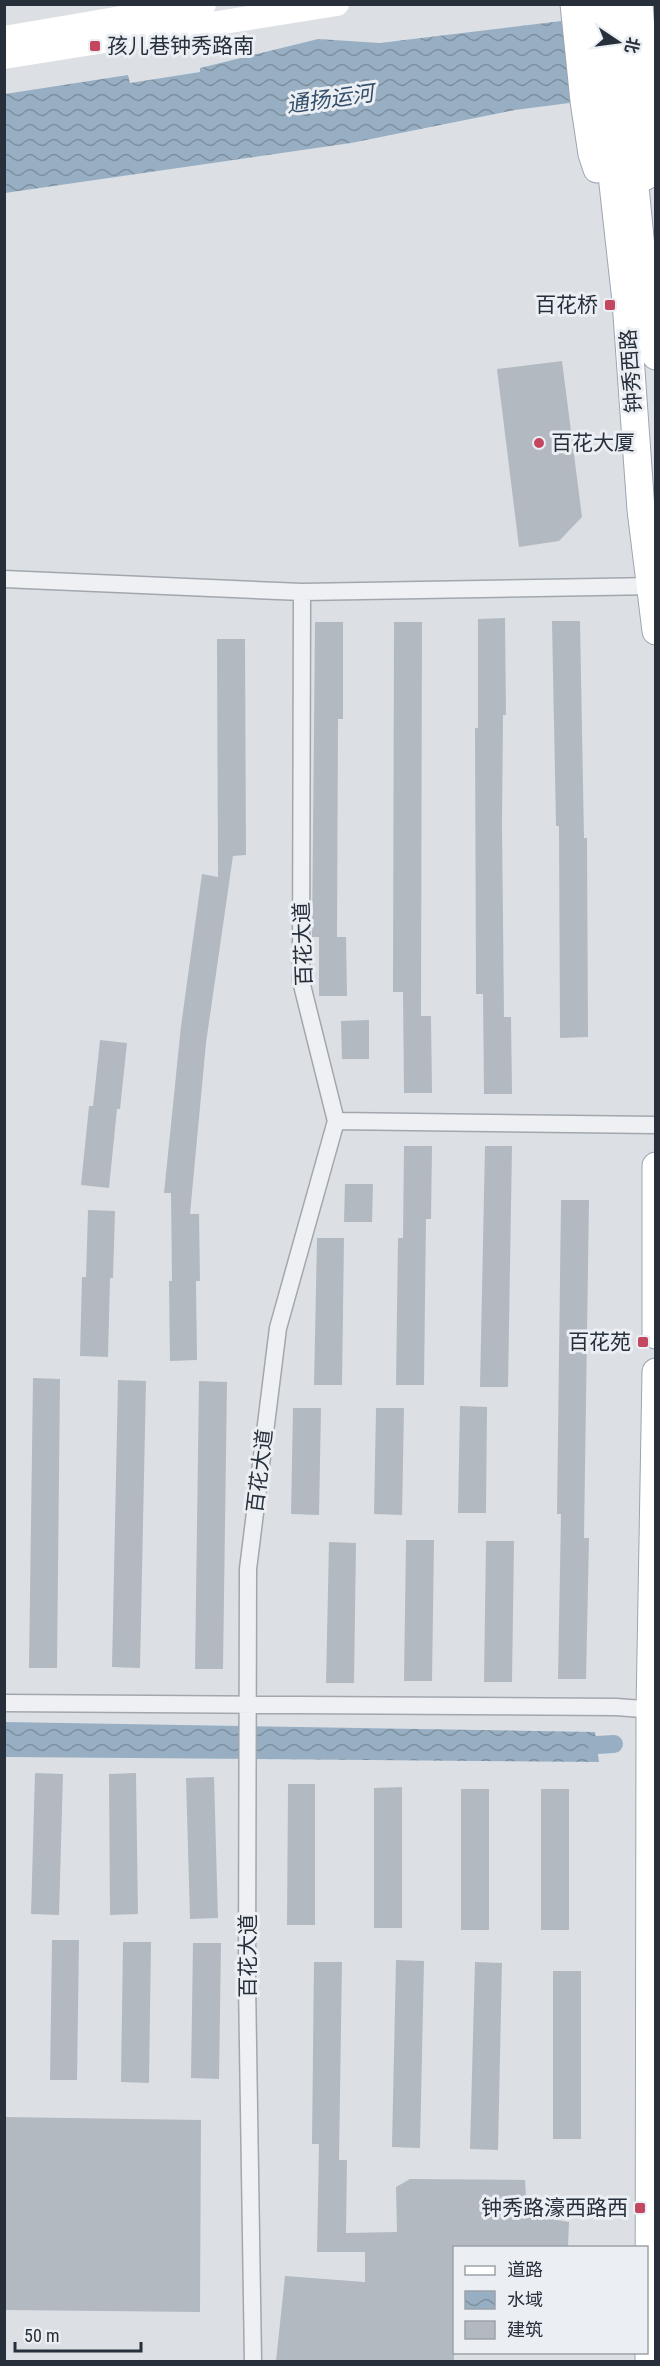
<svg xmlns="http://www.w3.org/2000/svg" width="660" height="2366" font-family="'Roboto Condensed','Noto Sans SC',sans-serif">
<defs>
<pattern id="water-waves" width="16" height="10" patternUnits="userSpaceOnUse" patternTransform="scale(1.5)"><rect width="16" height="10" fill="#98afc3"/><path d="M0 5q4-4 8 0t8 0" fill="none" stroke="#7c8f9f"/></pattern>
</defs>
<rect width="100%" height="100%" fill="#dce0e5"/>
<path fill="url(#water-waves)" d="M653,5H655V92L515,110L351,143L5,193V94L128,75L130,83L200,72V68L318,39L380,43L652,10Z
M5,1722L595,1732L599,1762L5,1757Z"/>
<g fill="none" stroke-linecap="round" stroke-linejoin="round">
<path stroke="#98afc3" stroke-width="18" d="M597,1745L614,1744"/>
</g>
<path fill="#b3b9c1" d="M562,361L582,517L559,541L519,547L497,369Z
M505,618L506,715H503L502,824L504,1017H511L512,1094H484L483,994H476L475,728H478V619Z
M552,621H580L584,838H587L588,1037L560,1038L559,826H556Z
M315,622H343V719H338L337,937H346L347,996H319V937H312Z
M394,622H422L421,1016H431L432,1093H404L403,992H393Z
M217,639H245L246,855L233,856L206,1043L190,1214H199L200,1281H196L197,1360L170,1361L169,1281H172L171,1193H164L181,1026L202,874L218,877Z
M369,1020V1059H342L341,1021Z
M100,1040L127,1043L120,1109H117L109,1188L81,1185L89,1106H93Z
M404,1146H432L431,1219H426L424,1385H396L398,1238H403Z
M485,1146H512L508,1387H480Z
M345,1184H373L372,1222H344Z
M561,1200H589L584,1538H589L586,1679H558L561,1514H557Z
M88,1210L115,1211L113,1278H110L108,1357L80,1356L82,1277H86Z
M317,1238H344L342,1385H314Z
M33,1378L60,1379L57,1668H29Z
M118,1380L146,1381L140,1668L112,1667Z
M199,1381L227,1382L223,1669H195Z
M460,1406L487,1407L486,1513H458Z
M293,1408H321L319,1515L291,1514Z
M376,1408H404L402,1515L374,1514Z
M406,1540H434L432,1681H404Z
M486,1541H514L512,1682H484Z
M329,1542L356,1543L354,1683H326Z
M35,1773L63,1774L59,1915L31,1914Z
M136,1773L138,1914L110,1915L109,1774Z
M214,1777L218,1918L190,1919L186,1778Z
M288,1784H315V1925H287Z
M402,1787V1928H374V1788Z
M461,1789H489V1930H461Z
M541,1789H569V1930H541Z
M52,1940H79L77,2080H50Z
M123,1942H151L149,2083L121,2082Z
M193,1943H221L219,2079L191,2078Z
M396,1960L424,1961L420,2148L392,2147Z
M314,1962H342L339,2160H347L346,2233L397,2232L396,2187L410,2179L525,2180L527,2215L569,2222L568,2247H454V2361H276L285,2276L365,2282V2252H317L319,2144H312Z
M475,1962L502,1963L498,2150L470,2149Z
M553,1971H581V2139H553Z
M4,2117L201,2120L200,2312L4,2310Z"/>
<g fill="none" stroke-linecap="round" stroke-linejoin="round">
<g stroke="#a2a7ae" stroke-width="19">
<path id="minor" d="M4,579L302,592L656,586
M336,1121L656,1125
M4,1703L616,1707L656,1710
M253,2362L247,1982L248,1569L278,1328L336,1121L301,981L302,592"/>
</g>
<g stroke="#9ca5b0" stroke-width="29">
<path id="primary" d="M574,4L584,101L592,154L597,169
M593,4L626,301L641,510L656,631
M617,4L644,278L656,356
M639,4C643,62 652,118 646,176
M656,1166V1335
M649,2362L650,1710L656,1372"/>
</g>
<use href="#minor" stroke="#eef0f4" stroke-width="16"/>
<path stroke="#fff" stroke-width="24" d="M4,38L204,4
M4,57L337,4"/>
<use href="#primary" stroke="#fff" stroke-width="27"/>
</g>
<g fill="#c44760" stroke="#ebeff3" stroke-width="2">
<rect x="89" y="40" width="12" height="12" rx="3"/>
<rect x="604" y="299" width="12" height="12" rx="3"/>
<circle cx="539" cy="443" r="6"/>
<rect x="637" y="1336" width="12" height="12" rx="3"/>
<rect x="634" y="2202" width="12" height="12" rx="3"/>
</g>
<g text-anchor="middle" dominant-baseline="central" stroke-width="6" stroke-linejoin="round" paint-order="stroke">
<g font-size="21" fill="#272f3a" stroke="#ebeff3" text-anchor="end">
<text x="107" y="46" text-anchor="start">孩儿巷钟秀路南</text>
<text x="598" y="305">百花桥</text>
<text x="551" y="443" text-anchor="start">百花大厦</text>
<text x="631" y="1342">百花苑</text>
<text x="628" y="2208">钟秀路濠西路西</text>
</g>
<g font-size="21" fill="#272f3a" stroke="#ebeff3">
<text transform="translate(631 371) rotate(-94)">钟秀西路</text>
<text transform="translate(303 944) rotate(-92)">百花大道</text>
<text transform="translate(260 1471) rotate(-83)">百花大道</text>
<text transform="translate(248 1956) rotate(-90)">百花大道</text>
</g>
<g font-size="22" font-style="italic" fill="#344f6b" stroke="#ebeff3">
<text transform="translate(330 99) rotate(-8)">通扬运河</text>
</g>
</g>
<rect width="660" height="2366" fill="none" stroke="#272f3a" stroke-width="12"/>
<rect x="453" y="2246" width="195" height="108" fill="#ebeff3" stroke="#9da2a9" stroke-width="1.5"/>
<rect x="465" y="2266" width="30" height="9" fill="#ffffff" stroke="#9da2a9" stroke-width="1.5"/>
<text x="507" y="2276" font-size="18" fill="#272f3a">道路</text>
<rect x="465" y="2291" width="30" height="18" fill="url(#water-waves)" stroke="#9da2a9" stroke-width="1.5"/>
<text x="507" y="2306" font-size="18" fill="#272f3a">水域</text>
<rect x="465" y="2321" width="30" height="18" fill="#b3b9c1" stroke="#9da2a9" stroke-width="1.5"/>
<text x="507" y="2336" font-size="18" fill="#272f3a">建筑</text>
<g transform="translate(618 42) rotate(103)" stroke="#ebeff3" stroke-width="4.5" paint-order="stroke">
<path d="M0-4.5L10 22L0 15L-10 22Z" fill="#272f3a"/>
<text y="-9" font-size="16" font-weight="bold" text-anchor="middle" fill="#272f3a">北</text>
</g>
<path d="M15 2342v9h126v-9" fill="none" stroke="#272f3a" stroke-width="3"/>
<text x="24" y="2342" font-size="18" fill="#272f3a" stroke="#ebeff3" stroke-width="4.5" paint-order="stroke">50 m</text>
</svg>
